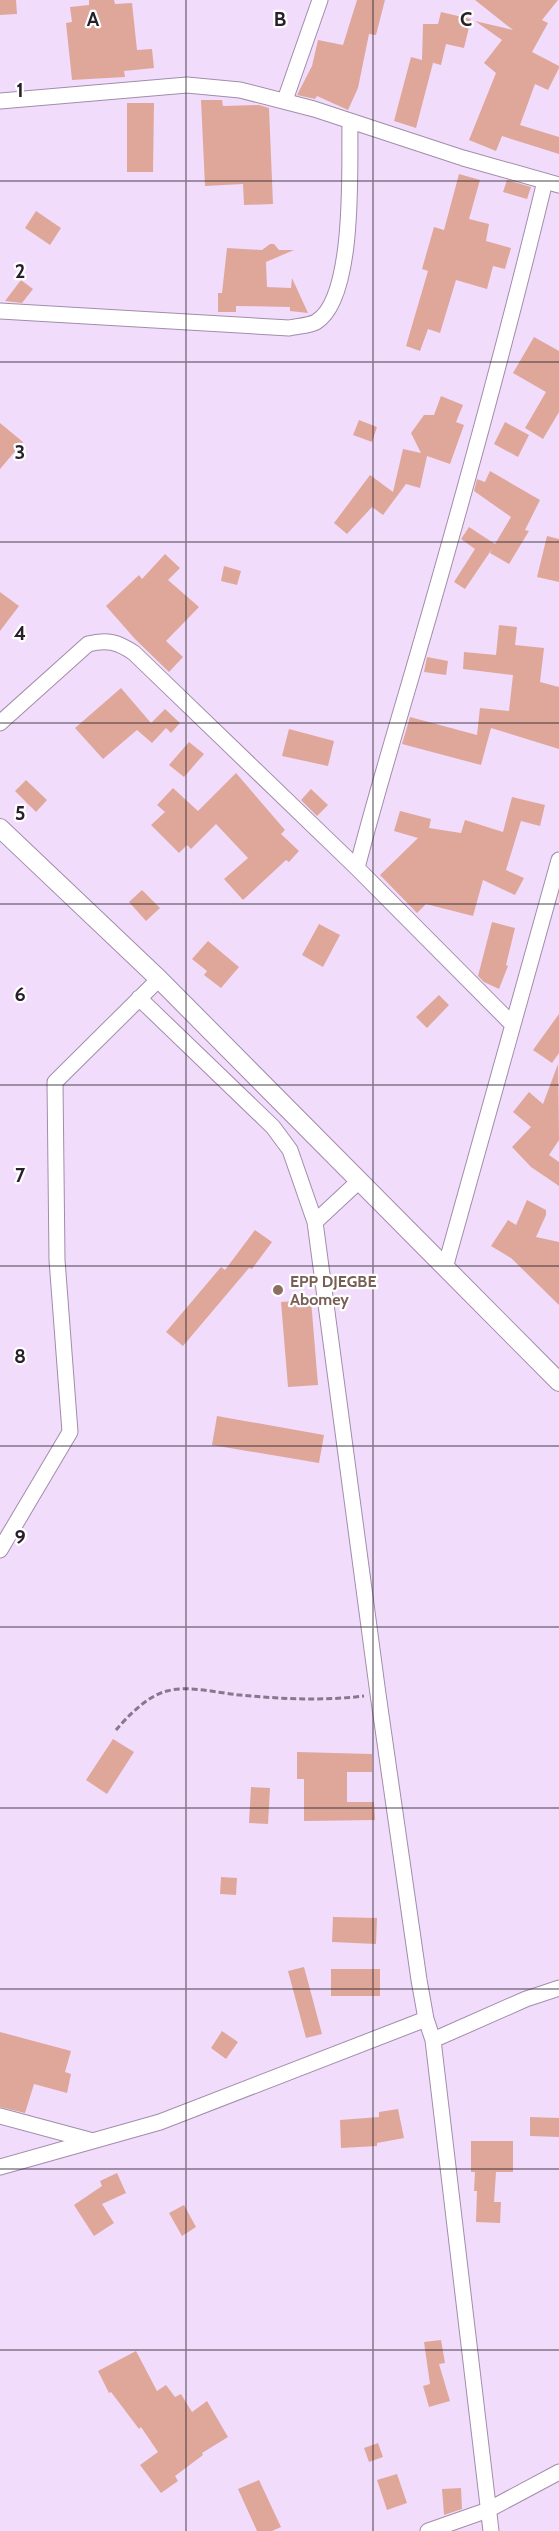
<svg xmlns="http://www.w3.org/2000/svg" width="559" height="2531" font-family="Cabin,sans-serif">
<rect width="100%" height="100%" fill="#f2dcfc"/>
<path fill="#dfa79a" d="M0,0H16L17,14L0,15Z
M89,0H114L115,4L132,3L137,50L152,49L154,68L124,71L125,77L72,80L66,23L72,22L70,7L89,5Z
M357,0H385L376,35L369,34L358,88L348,110L317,96L315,99L297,95L312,66L318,40L343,45Z
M475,0H558L542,20L548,23L532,52L559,66V68L548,90L535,84L520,125L559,137V154L502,136L496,151L469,140L496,73L484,63L502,40L475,21L513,30Z
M441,12L471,19L464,48L446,44L441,65L430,62L433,63L416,128L394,121L411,57L422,60L423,24H438Z
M201,100H222L223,106L259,105L269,108L273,204L244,205L243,184L205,186Z
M127,103H154L153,172H127Z
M459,174L480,180L469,219L489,224L486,241L511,248L505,269L493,266L487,289L456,280L440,333L428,329L420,351L406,346L428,271L422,269L434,227L444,230Z
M507,180L531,187L527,199L503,192Z
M36,211L61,228L50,245L25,228Z
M270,244H274L279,250H294L266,262L267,287L291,288L292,278L308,313L290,311V307L236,306V312H218V293H222L227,248L262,250Z
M21,280L33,289L22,303L5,301Z
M534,337L559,351V412L543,439L525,428L546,392L513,373Z
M441,396L463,405L456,422L464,425L450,464L427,456L420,488L406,484L383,515L372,507L347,534L334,523L370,475L393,492L403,449L421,453L411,433L424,415H434Z
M359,420L377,427L372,442L353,435Z
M505,422L529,435L518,457L494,444Z
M0,423L23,442L0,469Z
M490,471L540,500L525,530L529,531L509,564L490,553L492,549L465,589L454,582L475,549L461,539L469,527L495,544L511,517L474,491L477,479L485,482Z
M547,536L559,539V582L537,577Z
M165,554L180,568L168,580L199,607L166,641L183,657L169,672L135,639L106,606L139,575L142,579Z
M224,566L241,571L237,585L221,581Z
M0,592L19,606L0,631Z
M499,625L517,627L515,645L544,648L540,682L559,687V749L491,728L481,765L402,744L410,717L477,735L480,708L509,711L513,675L463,669L464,652L496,655Z
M427,657L448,661L446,675L424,672Z
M121,688L151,723L165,709L180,723L171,733L166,728L152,743L137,730L103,759L75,728Z
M289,729L334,741L328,766L282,756Z
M189,742L204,754L184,777L169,765Z
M236,773L285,830L281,834L299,851L289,862L286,860L243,900L224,879L248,858L216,824L191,849L187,845L179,853L151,825L165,812L157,805L173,788L198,811Z
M26,780L47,800L36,812L15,791Z
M311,789L328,805L317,816L301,800Z
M512,797L545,805L540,826L521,821L506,870L524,878L515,895L483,880L473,916L426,904L417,913L380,875L418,838L394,831L400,811L431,819L429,828L461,833L465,820L503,832Z
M142,890L160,908L146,921L129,902Z
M492,922L515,928L506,965L508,966L499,989L484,982L478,976Z
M319,924L340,935L323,967L302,955Z
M208,941L239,967L221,988L204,975L207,971L192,959Z
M439,995L449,1005L427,1028L416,1017Z
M559,1014V1053L552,1063L533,1050Z
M558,1064L559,1140L549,1155L559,1162V1186L531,1167L512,1147L531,1127L513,1112L529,1092L543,1104Z
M527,1200L546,1210V1215L536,1237L559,1242V1305L511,1258L491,1246L508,1220L516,1225Z
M255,1230L272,1242L252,1269L249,1268L183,1346L166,1332L221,1267L225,1270Z
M311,1300L318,1385L288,1387L281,1302Z
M217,1416L324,1435L319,1463L212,1445Z
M113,1739L134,1752L107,1794L86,1780Z
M297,1752L372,1754V1772H347V1802H374L375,1820L304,1821V1779H297Z
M251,1787L270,1788L268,1824L249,1823Z
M221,1877L237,1878L236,1895L220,1894Z
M333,1917L377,1918L376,1944L332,1942Z
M304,1967L322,2034L306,2038L288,1971Z
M331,1969H380V1996H331Z
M222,2031L238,2042L226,2059L211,2048Z
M0,2032L71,2051L65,2072L71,2074L67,2093L34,2084L25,2113L0,2107Z
M398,2109L404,2138L377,2143V2146L341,2148L340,2120L379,2117V2112Z
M530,2117L559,2118V2137L530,2136Z
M471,2141H513V2172H496L494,2202H501L500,2223L476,2222L477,2191H474L475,2172H471Z
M117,2173L126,2193L102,2204L114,2223L94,2236L74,2205L102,2186L100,2181Z
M184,2205L196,2227L182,2236L169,2213Z
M441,2340L445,2363L439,2364L450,2401L429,2407L423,2386L430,2384L424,2342Z
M136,2351L157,2391L166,2385L175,2397L181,2394L192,2412L207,2401L228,2437L202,2453L203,2455L175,2476L178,2481L161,2493L140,2465L158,2452L141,2427L139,2429L111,2392L109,2393L98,2371Z
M378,2443L383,2457L369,2462L364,2448Z
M397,2474L407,2503L387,2510L377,2480Z
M259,2480L281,2527L272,2531H257L238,2489Z
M461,2488L462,2509L444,2515L442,2489Z"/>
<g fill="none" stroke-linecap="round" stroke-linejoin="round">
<g stroke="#a18daa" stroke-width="17">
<path id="minor" d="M285,100L320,0
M0,101L187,85L240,90L314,109L463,158L559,185
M0,311L289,328C297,326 309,326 316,322C356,298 349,165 350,122
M0,723L88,644C107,639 118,642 134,653L357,868L512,1024
M357,868C376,794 398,723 419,650C464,495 507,338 545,181
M139,998L273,1127L290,1150L315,1222L378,1694L419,1980L426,2019L433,2040L491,2531
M315,1222L359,1181
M445,1268L559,860
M0,1550L70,1432L57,1260L55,1082L159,979
M433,2040L526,1999L559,1988
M0,2116L93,2141
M0,2167L160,2122L426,2019
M428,2531L488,2510L559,2472"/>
</g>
<g stroke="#a18daa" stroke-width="20">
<path id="tertiary" d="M0,828L159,979L559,1382"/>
</g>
<path stroke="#87788d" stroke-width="3" stroke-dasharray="6 3" stroke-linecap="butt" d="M116,1730C128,1716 147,1696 167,1691C189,1685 217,1693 240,1695C282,1699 322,1701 364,1696"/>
<use href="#minor" stroke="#fff" stroke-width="15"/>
<use href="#tertiary" stroke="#fff" stroke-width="18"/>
</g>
<path fill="none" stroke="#271f2a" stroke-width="1.5" stroke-opacity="0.55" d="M186,0V2531M373,0V2531M0,181H559M0,362H559M0,542H559M0,723H559M0,904H559M0,1085H559M0,1266H559M0,1446H559M0,1627H559M0,1808H559M0,1989H559M0,2169H559M0,2350H559"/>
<circle fill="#8d6e63" stroke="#fff" stroke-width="2" cx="278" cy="1290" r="6"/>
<g text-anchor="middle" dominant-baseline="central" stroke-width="4.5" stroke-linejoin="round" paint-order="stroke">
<g font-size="16" font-weight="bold" fill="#785e54" stroke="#fff" text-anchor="start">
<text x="290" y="1281">EPP DJEGBE<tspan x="290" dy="18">Abomey</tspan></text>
</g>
</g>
<g font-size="20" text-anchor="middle" font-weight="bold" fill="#271f2a" stroke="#fff" stroke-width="4.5" stroke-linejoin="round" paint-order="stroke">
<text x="93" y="26">A</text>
<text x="280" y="26">B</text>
<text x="466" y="26">C</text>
<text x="20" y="97">1</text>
<text x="20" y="278">2</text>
<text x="20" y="459">3</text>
<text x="20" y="640">4</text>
<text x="20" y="820">5</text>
<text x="20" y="1001">6</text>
<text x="20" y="1182">7</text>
<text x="20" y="1363">8</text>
<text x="20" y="1544">9</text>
</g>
</svg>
